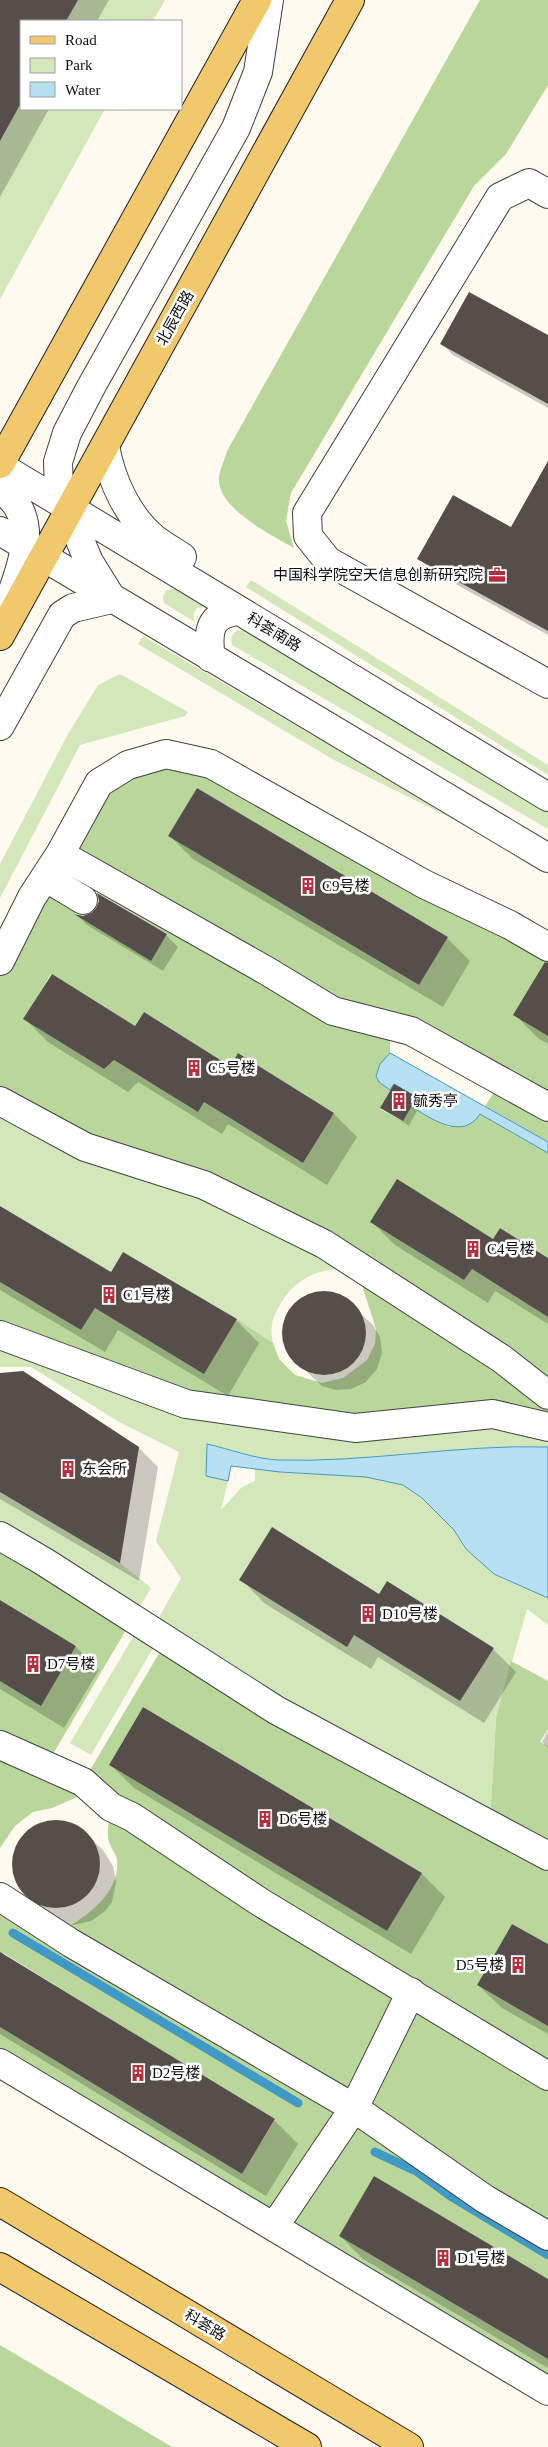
<svg xmlns="http://www.w3.org/2000/svg" width="548" height="2447" font-family="'Times New Roman','Noto Sans SC',serif">
<rect width="100%" height="100%" fill="#fefaef"/>
<path fill="#d4e7bb" fill-rule="evenodd" d="M0,0H165L153,21H21V109H105L0,299Z
M251,580L548,765V775L246,587Z
M172,589H178L208,607L197,608L193,614L195,622L164,603L163,597L165,591Z
M237,630H246L548,808V829L232,645L231,637Z
M143,636L324,742L548,864V874L447,816L334,760L138,644Z
M120,674L188,712L185,716L80,745L0,898V864L67,736L98,685Z
M0,1101L204,1185L346,1268C318,1269 296,1278 281,1303C278,1309 273,1316 272,1324C271,1330 272,1337 273,1343L237,1319L123,1252L111,1272L0,1206Z
M0,1335L186,1404L548,1427V1447C458,1444 368,1464 278,1460C254,1459 230,1447 207,1445L206,1476L228,1481L221,1510L242,1487L255,1481V1468L280,1472L366,1477L403,1485L422,1498L454,1530L466,1549L494,1574L548,1598V1625L527,1609L496,1718L490,1823L152,1630L181,1578L156,1541L179,1452L119,1422L31,1367H0ZM272,1527L379,1594L387,1581L494,1648L460,1701L354,1635L347,1646L240,1580Z
M0,1492L120,1563L151,1588L133,1618L0,1536Z
M136,1632L156,1643L91,1755L70,1743Z"/>
<path fill="#b9d79b" fill-rule="evenodd" d="M480,0H548V85L506,154L474,186L291,493L286,521L294,548C272,535 216,508 219,477C220,469 225,459 227,451Z
M166,754L548,947V1142L485,1106L501,1081L390,1025V1053L386,1057L379,1082L390,1090L380,1109L402,1121L411,1106L449,1127L478,1113L548,1153V1258L500,1228L493,1239L371,1222L464,1280L472,1269L548,1317V1427L285,1419L0,1335V1282L81,1330L95,1308L204,1373L237,1319L273,1343L279,1359L295,1375L322,1383L343,1378L367,1360L375,1344L376,1329L362,1285L364,1270L0,1101V961L99,783ZM197,788L448,937L419,985L169,836ZM90,888L167,934L151,960L75,914ZM51,974L135,1026L144,1012L230,1066L238,1053L334,1113L303,1163L204,1102L198,1111L114,1060L104,1069L24,1019Z
M0,1536L133,1618L46,1766L83,1782L167,1640L490,1822L496,1718L511,1661L548,1681V1729L540,1742L548,1746V1944L512,1924L477,1985L548,2026V2279L374,2177L339,2236L548,2359V2391L0,2063V2027L242,2174L275,2120L3,1953L0,1957V1882L7,1901L68,1927C91,1913 120,1891 117,1860C116,1853 109,1846 108,1838C107,1828 110,1817 111,1807L91,1791L52,1808L33,1812L15,1826L0,1848V1681L41,1705L76,1646L0,1600ZM143,1707L422,1873L387,1931L109,1765Z
M0,2345L172,2447H0Z"/>
<path fill="#b7e0f3" stroke="#4199c6" d="M390,1053L548,1142V1153L480,1114C463,1141 431,1119 411,1106L416,1097L394,1084L390,1090L379,1082L376,1076L380,1064Z
M207,1444C230,1449 255,1459 278,1460C368,1463 458,1444 548,1447V1598L494,1574L466,1549L454,1530L422,1498L403,1485L366,1477L280,1472L231,1466L228,1481L206,1476Z"/>
<path fill="#0003" d="M0,0H109L97,21H21V109H49L0,197Z
M548,337V408L453,355L442,344Z
M548,496V635L430,570L419,558L511,529Z
M170,836L447,938L470,961L443,1007L193,859Z
M99,895L166,935L178,947L163,971L87,925L78,916L92,915L97,909L100,901Z
M548,982V1044L538,1038L515,1015Z
M25,1019L135,1027L230,1067L238,1054L334,1114L357,1137L327,1185L228,1124L222,1134L138,1082L128,1092L48,1042Z
M416,1098L421,1103L409,1126L381,1108Z
M0,1208L111,1274L236,1320L259,1343L228,1396L118,1330L105,1352L0,1290Z
M372,1222L493,1241L548,1260V1324L495,1291L488,1303L395,1245Z
M317,1293H330L341,1296L373,1325L380,1337L382,1353L377,1369L366,1382L351,1389L336,1390L322,1386L291,1357L284,1342V1325L290,1310L302,1299Z
M0,1374L139,1448L158,1467L139,1581L0,1499Z
M241,1579L380,1595L493,1649L516,1672L484,1723L378,1657L371,1669L264,1603Z
M0,1601L76,1647L99,1670L64,1728L0,1689Z
M144,1708L422,1874L445,1897L411,1954L134,1788L110,1764Z
M548,1731V1748L542,1742Z
M51,1822L67,1823L86,1834L103,1850L113,1866L116,1882L112,1902L104,1912L91,1921L74,1925L63,1924L38,1907L17,1884L13,1868L15,1852L22,1837L35,1827Z
M548,1946V2034L502,2008L478,1985Z
M3,1955L274,2120L298,2144L266,2196L0,2034V1959Z
M340,2236L548,2281V2368L363,2259Z"/>
<g fill="none" stroke-linecap="round" stroke-linejoin="round">
<path stroke="#4199c6" stroke-width="9" d="M13,1933L298,2103
M375,2152L418,2172L452,2197L548,2255"/>
</g>
<path fill="#564e4b" d="M0,0H78L66,21H21V103L0,141Z
M469,292L548,335V404L440,344Z
M548,461V631L417,559L453,495L511,527Z
M197,788L448,937L419,985L168,836Z
M97,893L167,934L151,961L74,914L83,916L91,913L96,908L99,901Z
M545,962L548,963V1036L513,1015Z
M52,974L135,1026L144,1012L230,1066L238,1053L334,1113L303,1163L204,1102L198,1112L114,1060L104,1069L23,1019Z
M394,1084L417,1097L403,1121L380,1108Z
M397,1179L493,1239L500,1228L548,1258V1317L472,1269L464,1280L370,1222Z
M0,1206L111,1272L123,1252L237,1319L204,1374L95,1308L81,1330L0,1282Z
M282 1333a42 42 0 1 1 84 0a42 42 0 1 1-84 0Z
M23,1371L139,1447L120,1563L0,1492V1373Z
M272,1527L379,1594L387,1581L494,1648L460,1701L354,1635L347,1647L239,1580Z
M0,1600L76,1646L41,1706L0,1681Z
M143,1707L422,1873L387,1931L109,1765Z
M12 1864a44 44 0 1 1 88 0a44 44 0 1 1-88 0Z
M512,1924L548,1944V2026L477,1985Z
M0,1952L275,2119L242,2174L0,2027Z
M374,2176L548,2279V2359L339,2236Z"/>
<g fill="none" stroke-linecap="round" stroke-linejoin="round">
<g stroke="#414141" stroke-width="30">
<path id="minor" d="M548,194L529,183L500,197L307,513L308,536L328,561L548,684
M105,446C111,480 128,518 156,540C164,546 173,551 182,557
M0,466L548,797
M0,487C6,493 14,500 18,507C36,539 16,581 5,612
M0,531L548,858
M211,658C207,632 209,614 238,611
M0,726L62,615L73,608L112,599L89,562L59,489L58,462L67,433L91,387L236,128L258,72L269,0
M60,854L267,971L333,1011L411,1031L548,1107
M45,877L83,900
M0,961L32,897L60,854L99,783L128,765L166,754L211,764L424,884L510,925L548,947
M0,1101L85,1147L204,1185L324,1244L502,1359L548,1395
M0,1335L186,1404L355,1428L493,1414L548,1427
M0,1536L43,1561L276,1710L548,1856
M0,1745L83,1782L111,1807L132,1817L260,1902L548,2076
M0,1897L71,1943L354,2108L485,2199L548,2236
M0,2063L548,2391
M274,2227L354,2108L411,1992"/>
</g>
<g stroke="#1f1f1f" stroke-width="30">
<path id="major" d="M0,464L257,0
M0,636L350,0
M0,2202L409,2447
M0,2267L307,2447"/>
</g>
<use href="#minor" stroke="#fff" stroke-width="28"/>
<use href="#major" stroke="#f1c96c" stroke-width="28"/>
</g>
<defs>
<g id="office-bare" transform="scale(1.35)"><path d="M-6-3h4V-5.5h4V-3h4V5H-6ZM-1-4.5V-3h2v-1.5ZM-6 0V1H6V0Z" fill="#b72d3c" stroke="#fff" stroke-width="2.5" paint-order="stroke"/></g>
<g id="building-bare" transform="scale(1.35)"><path d="M-4-6H4V6H1V3H-1V6H-4ZM-2.5-4.3h1.7v1.8h-1.7ZM.8-4.3h1.7v1.8H.8ZM-2.5-1h1.7V.8h-1.7ZM.8-1h1.7V.8H.8Z" fill="#b72d3c" stroke="#fff" stroke-width="2.5" paint-order="stroke"/></g>
</defs>
<g fill-rule="evenodd">
<use href="#office-bare" x="497" y="575"/>
<use href="#building-bare" x="308" y="886"/>
<use href="#building-bare" x="194" y="1068"/>
<use href="#building-bare" x="399" y="1101"/>
<use href="#building-bare" x="473" y="1249"/>
<use href="#building-bare" x="109" y="1295"/>
<use href="#building-bare" x="68" y="1469"/>
<use href="#building-bare" x="368" y="1614"/>
<use href="#building-bare" x="33" y="1664"/>
<use href="#building-bare" x="265" y="1819"/>
<use href="#building-bare" x="518" y="1965"/>
<use href="#building-bare" x="138" y="2073"/>
<use href="#building-bare" x="443" y="2258"/>
</g>
<g text-anchor="middle" dominant-baseline="central" stroke-width="5" stroke-linejoin="round" paint-order="stroke">
<g font-size="15" fill="#0e0e0e" stroke="#fff">
<text transform="translate(175 318) rotate(-61)">北辰西路</text>
<text transform="translate(274 632) rotate(31)">科荟南路</text>
<text transform="translate(205 2325) rotate(31)">科荟路</text>
</g>
<g font-size="15" fill="#0e0e0e" stroke="#fff" text-anchor="start">
<text x="483" y="575" text-anchor="end">中国科学院空天信息创新研究院</text>
<text x="322" y="886">C9号楼</text>
<text x="208" y="1068">C5号楼</text>
<text x="413" y="1101">毓秀亭</text>
<text x="487" y="1249">C4号楼</text>
<text x="123" y="1295">C1号楼</text>
<text x="82" y="1469">东会所</text>
<text x="382" y="1614">D10号楼</text>
<text x="47" y="1664">D7号楼</text>
<text x="279" y="1819">D6号楼</text>
<text x="504" y="1965" text-anchor="end">D5号楼</text>
<text x="152" y="2073">D2号楼</text>
<text x="457" y="2258">D1号楼</text>
</g>
</g>
<rect x="20" y="20" width="162" height="90" fill="#ffffff" stroke="#9f9f9f"/>
<rect x="30" y="36" width="25" height="8" fill="#f1c96c" stroke="#9f9f9f"/>
<text x="65" y="45" font-size="15" fill="#0e0e0e">Road</text>
<rect x="30" y="58" width="25" height="15" fill="#d4e7bb" stroke="#9f9f9f"/>
<text x="65" y="70" font-size="15" fill="#0e0e0e">Park</text>
<rect x="30" y="82" width="25" height="15" fill="#b7e0f3" stroke="#9f9f9f"/>
<text x="65" y="95" font-size="15" fill="#0e0e0e">Water</text>
</svg>
